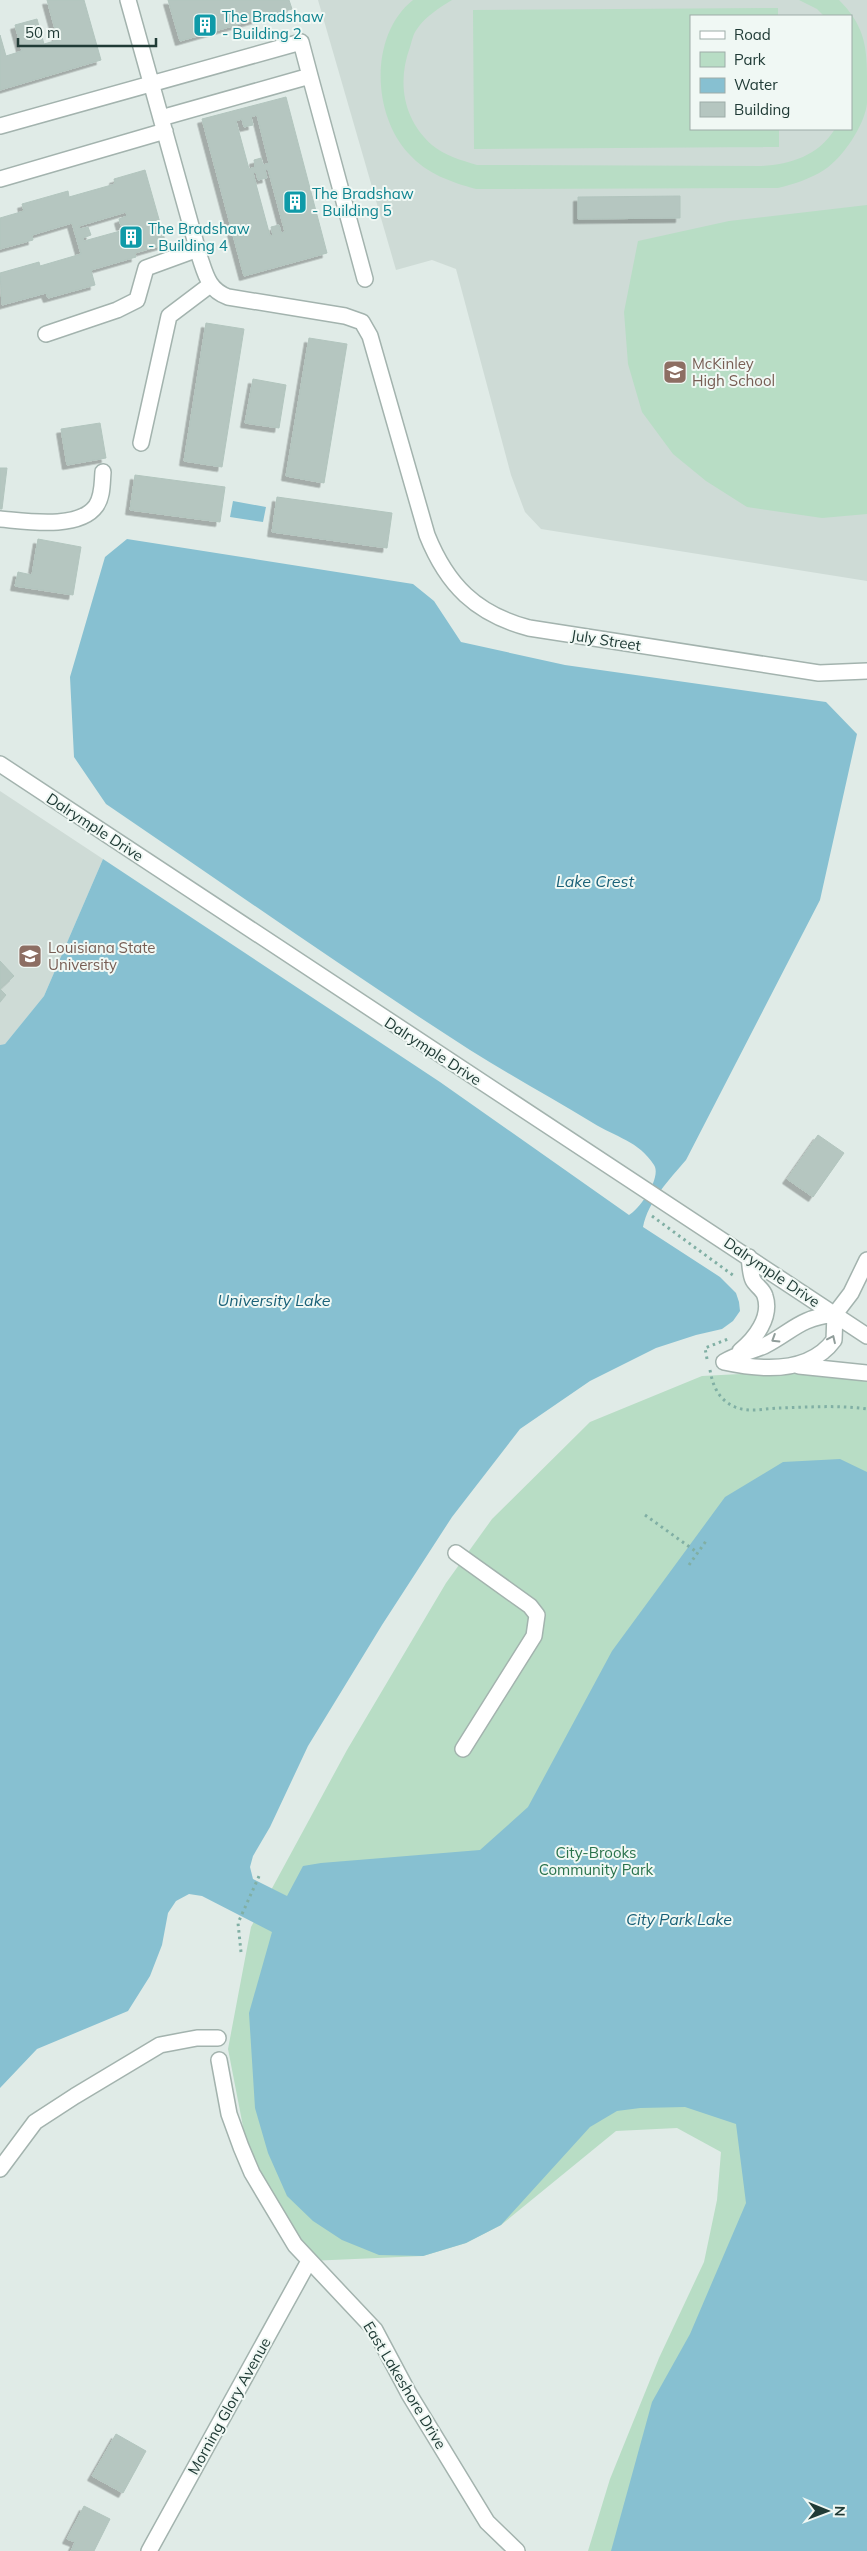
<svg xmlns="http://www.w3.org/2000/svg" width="867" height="2551" font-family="Mulish,sans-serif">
<defs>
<filter id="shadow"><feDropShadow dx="-4.5" dy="4.5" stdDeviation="0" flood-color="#0004"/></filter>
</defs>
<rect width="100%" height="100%" fill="#e0ebe7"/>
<path fill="#cedbd6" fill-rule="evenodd" d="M318,0H867V581L541,529L525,512L511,475L456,269L432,260L396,270ZM691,16H851V129H691Z
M0,791L103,859L44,996L5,1044L0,1045Z"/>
<path fill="#b8ddc5" d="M413,0H452C439,8 426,16 417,29C413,34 412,41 410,47C397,82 403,119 432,145C445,156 461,160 477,165L762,166C791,164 818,156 835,129H851V16H824L817,9L799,0H839C863,24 867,44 867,76C867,85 867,95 867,103C865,125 842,159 824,170C810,179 794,184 778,188L476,189C451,182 427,174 409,154C372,115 369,35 413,0Z
M778,8V16H691V129H779V147L474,149L473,10Z
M867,205V514L822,518L747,507L706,481L673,454L642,412L628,364L624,312L638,241L729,221Z
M840,1369L867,1376V2551H588L610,2479L659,2358L704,2262L717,2200L721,2152L677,2128L616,2131L501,2225L466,2243L423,2256L309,2261L252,2173L228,2049L251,1927L347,1750L446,1583L492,1519L590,1422L702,1376Z"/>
<path fill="#87c0d1" d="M233,501L266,507L263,522L230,517Z
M127,539L413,584L434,601L461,642L565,665L826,702L857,734L820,900L686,1160C670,1179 648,1201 643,1227L720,1277L736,1293L739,1302L740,1311L733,1321L722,1329L696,1335L656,1348L590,1381L520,1429L452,1517L382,1625L308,1746L270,1827L253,1856L250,1867L253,1879L287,1896L303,1866L321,1863L480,1850L528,1807L612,1651L725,1497L783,1462L840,1459L867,1472V2551H611L652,2402L690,2334L746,2203L736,2124L685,2107L640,2108L617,2111L590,2127L501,2225L466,2243L423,2256L379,2255L342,2240L313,2221L287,2196L268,2153L255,2108L249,2013L272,1932L202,1896L189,1894L176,1901L168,1913L162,1945L150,1976L128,2011L37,2049L0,2088V1045L5,1044L44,996L103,859L440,1082L629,1215C640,1209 662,1177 654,1165C639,1141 615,1137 593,1123C552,1098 510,1075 470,1050C347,971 227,886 106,804L74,757L70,677L105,557Z"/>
<path fill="#b5c6c0" stroke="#b2c5be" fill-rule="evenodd" filter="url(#shadow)" d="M47,0H84L101,60L0,90V35L6,56L22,51L15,25L37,19L44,44L58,40Z
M168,0H289L292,9L180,41Z
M286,97L327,253L244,276L202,119ZM257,115L269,163L263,165L261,158L254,160L255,167L249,169L236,121L242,119L244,127L253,125L251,117ZM268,169L285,232L281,233L279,225L271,227L273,235L270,236L253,173L256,172L258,180L267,178L265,170Z
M145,170L166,244L135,253L136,257L91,270L95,285L48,298L46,293L2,305L0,273L39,262L40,266L81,254L72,223L32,235L33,240L0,249V218L24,211L22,204L68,191L69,197L115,184L114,179ZM126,212L127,216L119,219L121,226L129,224L131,228L84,241L83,238L91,235L88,227L80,229L79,226Z
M680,196V218L578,219V197Z
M206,323L244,329L222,467L184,461Z
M309,338L347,344L324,483L286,476Z
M253,379L286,385L279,428L245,423Z
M100,423L106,458L67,465L61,429Z
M0,468H7L2,509H0Z
M135,475L225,487L220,522L130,510Z
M277,497L392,513L387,548L272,532Z
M38,539L81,547L73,595L15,586L18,572L32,575Z
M0,961L14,976L0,989L6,995L0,1002Z
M818,1135L844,1153L813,1197L787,1179Z
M116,2434L146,2451L123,2493L92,2476Z
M84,2506L110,2519L94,2551H71L75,2542L67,2539Z"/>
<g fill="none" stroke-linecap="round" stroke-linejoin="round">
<g stroke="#a3b3ae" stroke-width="18">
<path id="minor" d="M128,0L200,258C206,276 209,290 228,297L345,316L362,322L370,336L427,535C447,585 476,614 529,628L819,673L867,671
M161,118L310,76L365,279
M0,126L301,42L310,76
M0,179L165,131
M46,334L117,310L137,300L146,268L198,249
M141,443L169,316L210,285
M0,519C25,521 79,530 96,506C103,496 102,483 103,472
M0,764L867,1336
M740,1351C755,1339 772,1317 765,1296C763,1289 756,1286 753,1280C750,1274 750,1263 749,1257
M724,1362C760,1370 809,1374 834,1340L835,1314L851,1293L867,1260
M724,1362C737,1354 750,1352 764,1346C793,1331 799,1318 835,1314
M799,1366L867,1373
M456,1553L530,1606L537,1615L534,1636L463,1749
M219,2060L229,2114L241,2147L252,2173L295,2245L375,2330L409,2394L487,2522L517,2551
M0,2169L35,2122L75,2096L160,2045L197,2038H218
M149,2551L309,2261"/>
</g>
<path stroke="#80afa4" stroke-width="3" stroke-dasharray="2.5 4" stroke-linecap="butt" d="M652,1216L734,1276
M707,1359L705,1348L728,1339
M710,1370C713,1387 719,1400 735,1407C749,1413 767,1408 781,1408C810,1407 839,1405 867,1409
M645,1515L698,1553
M689,1565L706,1541
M241,1952L238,1923L260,1874"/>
<use href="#minor" stroke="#fff" stroke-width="15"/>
</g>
<defs><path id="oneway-chevron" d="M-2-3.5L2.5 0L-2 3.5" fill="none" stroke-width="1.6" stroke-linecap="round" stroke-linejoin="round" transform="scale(1.25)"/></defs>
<g stroke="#909d9a">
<use href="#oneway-chevron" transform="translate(775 1339) rotate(148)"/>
<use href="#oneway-chevron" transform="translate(832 1339) rotate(-65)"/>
</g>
<defs>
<g id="building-square" transform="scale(1.25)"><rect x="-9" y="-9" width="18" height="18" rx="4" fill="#0f9aa8" stroke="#f0f8f4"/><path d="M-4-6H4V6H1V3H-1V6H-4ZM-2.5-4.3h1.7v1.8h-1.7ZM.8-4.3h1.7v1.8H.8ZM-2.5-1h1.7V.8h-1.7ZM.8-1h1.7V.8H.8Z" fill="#fff"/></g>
<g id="school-square" transform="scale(1.25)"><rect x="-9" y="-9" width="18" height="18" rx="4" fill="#8d6e63" stroke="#f0f8f4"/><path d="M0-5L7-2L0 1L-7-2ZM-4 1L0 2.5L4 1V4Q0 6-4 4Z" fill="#fff"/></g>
<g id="university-square" transform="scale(1.25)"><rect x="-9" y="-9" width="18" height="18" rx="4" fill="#8d6e63" stroke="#f0f8f4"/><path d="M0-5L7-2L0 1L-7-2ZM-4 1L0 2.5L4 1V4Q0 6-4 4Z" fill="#fff"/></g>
</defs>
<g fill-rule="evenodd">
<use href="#building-square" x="205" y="25"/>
<use href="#building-square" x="295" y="202"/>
<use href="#building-square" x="131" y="237"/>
<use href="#school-square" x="675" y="372"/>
<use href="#university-square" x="30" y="956"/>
</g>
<g text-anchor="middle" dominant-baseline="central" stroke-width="4" stroke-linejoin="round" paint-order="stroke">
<g font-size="15" fill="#0d838f" stroke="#f0f8f4" text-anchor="start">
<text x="222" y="16">The Bradshaw<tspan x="222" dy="17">- Building 2</tspan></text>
<text x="312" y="193">The Bradshaw<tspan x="312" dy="17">- Building 5</tspan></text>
<text x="148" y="228">The Bradshaw<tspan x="148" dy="17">- Building 4</tspan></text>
</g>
<g font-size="15" fill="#785e54" stroke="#f0f8f4" text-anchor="start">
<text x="692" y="363">McKinley<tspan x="692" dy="17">High School</tspan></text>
<text x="48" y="947">Louisiana State<tspan x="48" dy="17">University</tspan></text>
</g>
<g font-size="15" fill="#203b36" stroke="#f0f8f4">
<text transform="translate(606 640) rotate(9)">July Street</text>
<text transform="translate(95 827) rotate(33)">Dalrymple Drive</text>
<text transform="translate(433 1051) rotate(33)">Dalrymple Drive</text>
<text transform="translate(772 1272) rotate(34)">Dalrymple Drive</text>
<text transform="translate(405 2385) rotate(59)">East Lakeshore Drive</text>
<text transform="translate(229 2406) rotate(-61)">Morning Glory Avenue</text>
</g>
<g font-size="15" fill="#2a734c" stroke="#f0f8f4">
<text x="596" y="1852">City-Brooks<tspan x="596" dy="17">Community Park</tspan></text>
</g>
<g font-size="16" font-style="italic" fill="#1a6178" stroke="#f0f8f4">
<text x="595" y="881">Lake Crest</text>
<text x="274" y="1300">University Lake</text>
<text x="679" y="1919">City Park Lake</text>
</g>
</g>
<rect x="690" y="15" width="162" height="115" fill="#f0f8f4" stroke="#9daca8"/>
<rect x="700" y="31" width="25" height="8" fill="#ffffff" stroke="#9daca8"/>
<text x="734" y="40" font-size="15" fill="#203b36">Road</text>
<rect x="700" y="52" width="25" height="15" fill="#b8ddc5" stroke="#9daca8"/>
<text x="734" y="65" font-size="15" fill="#203b36">Park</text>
<rect x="700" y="78" width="25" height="15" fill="#87c0d1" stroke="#9daca8"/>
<text x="734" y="90" font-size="15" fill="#203b36">Water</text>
<rect x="700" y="102" width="25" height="15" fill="#b5c6c0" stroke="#9daca8"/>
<text x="734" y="115" font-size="15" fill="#203b36">Building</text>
<g transform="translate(827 2511) rotate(91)" stroke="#f0f8f4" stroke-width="4" paint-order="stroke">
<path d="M0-4L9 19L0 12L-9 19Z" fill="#203b36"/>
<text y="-8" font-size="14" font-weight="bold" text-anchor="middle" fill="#203b36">N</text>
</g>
<path d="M18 38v8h138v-8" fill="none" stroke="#203b36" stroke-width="2.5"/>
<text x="25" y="38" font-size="15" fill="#203b36" stroke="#f0f8f4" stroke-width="4" paint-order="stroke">50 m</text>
</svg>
